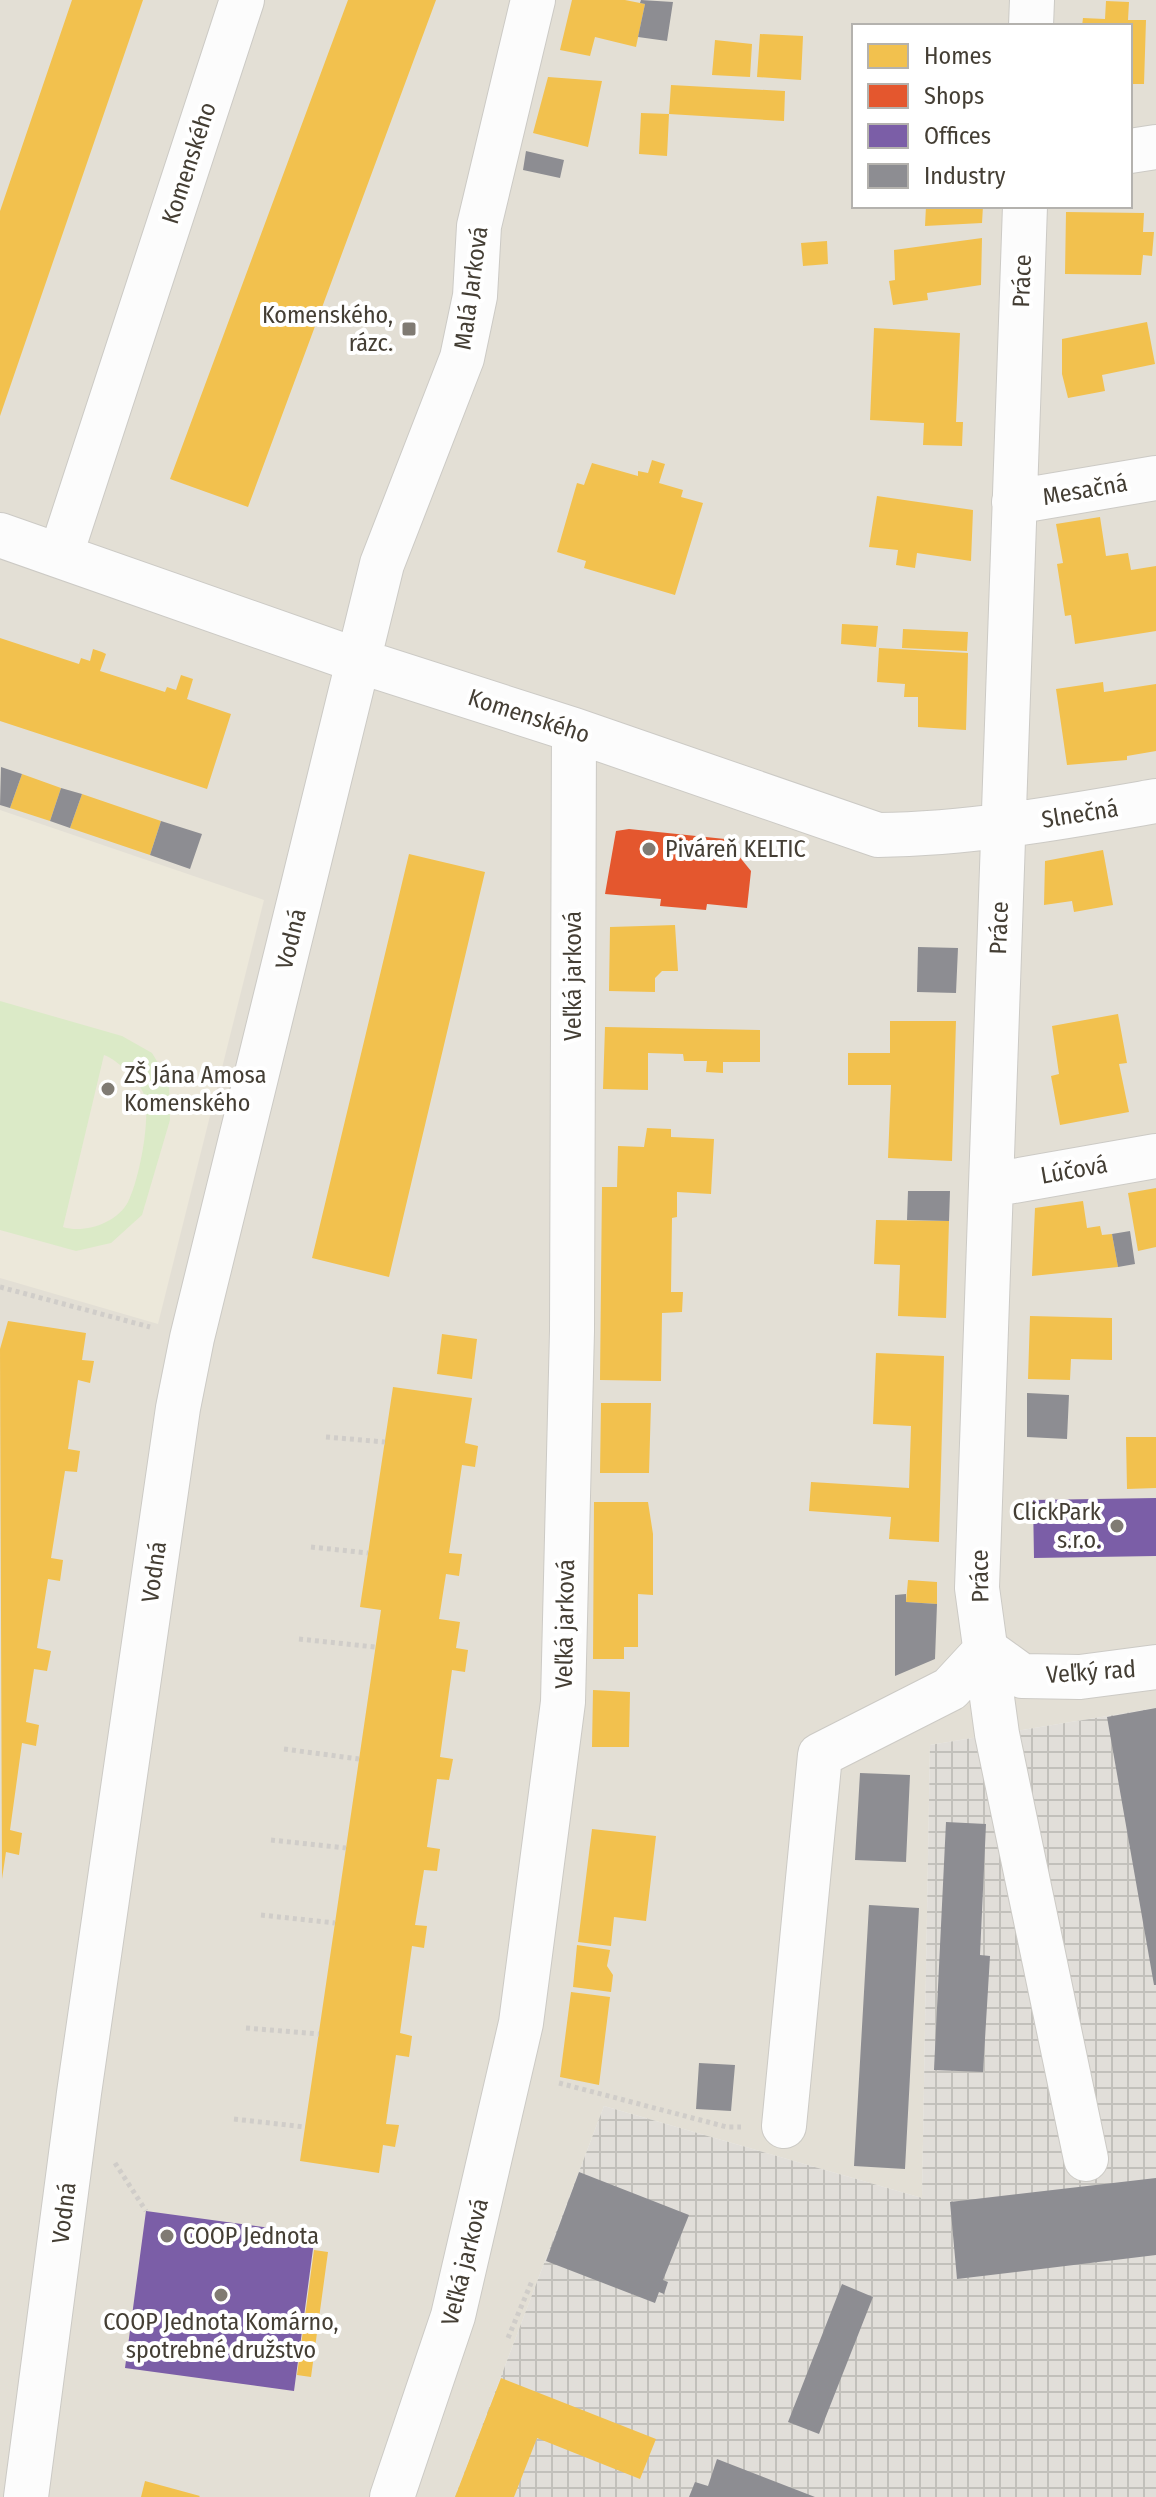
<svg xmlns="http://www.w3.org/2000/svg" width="1156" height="2497" font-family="'Fira Sans Condensed',sans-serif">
<defs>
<pattern id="industrial-grid" width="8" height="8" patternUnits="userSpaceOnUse" patternTransform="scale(2)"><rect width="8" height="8" fill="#e1ded9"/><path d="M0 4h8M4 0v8" fill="none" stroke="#c2c0bb"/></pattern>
</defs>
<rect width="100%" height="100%" fill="#eeede8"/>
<path fill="#e3dfd5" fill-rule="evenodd" d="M0,0H1156V1708L930,1745L922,2198L604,2106L455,2497H0ZM854,26H1130V206H854Z"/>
<path fill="url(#industrial-grid)" d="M1156,1708V2497H455L604,2106L922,2198L930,1745Z"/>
<path fill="#ece8da" d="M0,810L264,900L158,1324L0,1278Z"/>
<path fill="#dbeac7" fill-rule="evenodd" d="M0,1001L122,1036L152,1053L169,1081L170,1120L142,1215L111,1243L76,1251L0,1230ZM104,1055C117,1059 143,1084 145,1098C150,1123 139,1180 128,1202C117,1223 84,1234 63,1227Z"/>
<path fill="#f2c14e" d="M72,0H143L0,416V211Z
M348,0H436L248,507L170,479Z
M572,0H625L645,4L636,47L595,37L590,56L560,50Z
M1106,1L1129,2L1128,20H1146L1144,84H1130V26H1082L1083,18L1105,19Z
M760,34L803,36L801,80L757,77Z
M715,40L752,44L750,77L712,75Z
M548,77L602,81L588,147L533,133Z
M671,85L785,91L784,121L669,114Z
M641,113L669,114L667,156L639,154Z
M926,206H983L982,223L925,226Z
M1066,212L1144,213L1143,232H1154L1152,256L1143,255L1141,275L1065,274Z
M982,238L981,285L927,293L928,300L893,305L889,281L895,280L894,250Z
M827,241L828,264L803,266L801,243Z
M1147,322L1155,364L1102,375L1105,391L1068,398L1062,374V339Z
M874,328L960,333L956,422H963L962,446L923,445L924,423L870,420Z
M652,460L665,464L659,483L683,490L681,497L703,503L675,595L584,568L586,561L557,552L577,483L584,485L592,463L638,476V471L648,473Z
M877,496L973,510L971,561L917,553L915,568L896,565L898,550L869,547Z
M1100,517L1106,556L1128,553L1131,570L1156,566V631L1075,644L1071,615L1065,616L1057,564L1063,563L1056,524Z
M842,624L878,626L876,647L841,644Z
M903,629L968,632L967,651L902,648Z
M0,638L79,664L81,658L90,661L93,649L102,652L106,654L100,671L165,692L167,687L176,690L181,675L193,679L187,699L231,714L207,789L0,721Z
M879,648L968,653L966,730L918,727V697H904L905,684L877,682Z
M1103,682L1104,692L1156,684V751L1127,756V760L1067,765L1056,689Z
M22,774L61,788L50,821L10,808Z
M82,794L161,821L150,855L70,828Z
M1103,850L1113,905L1074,912L1072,901L1044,905L1045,861Z
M409,854L485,872L389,1277L312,1258Z
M675,925L678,971H662L655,978V992L609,991L610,927Z
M1118,1014L1127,1063L1119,1064L1129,1112L1060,1125L1051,1076L1059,1074L1052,1026Z
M890,1021H956L952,1161L888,1158L891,1085H848V1053H890Z
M605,1027L760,1030V1062H723V1073L706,1072L707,1061H684L683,1054L648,1053V1090L603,1089Z
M647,1128L671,1129V1137L714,1139L711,1194L677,1192V1217L672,1218L671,1292H683L682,1312L662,1313L661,1381L600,1380L602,1187H617L618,1146L644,1147Z
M1156,1188V1247L1138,1251L1128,1193Z
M1083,1201L1087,1228L1100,1226L1102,1235L1112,1234L1118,1267L1032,1276L1035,1208Z
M876,1220L949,1221L946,1318L898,1316L900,1265L874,1264Z
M1030,1316L1112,1318V1360L1071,1359L1070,1380L1028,1379Z
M8,1321L86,1333L82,1360L94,1361L90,1383L78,1380L68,1449L80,1451L77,1472L65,1471L51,1558L63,1560L60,1581L48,1579L37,1648L51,1651L47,1671L34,1669L26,1722L39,1725L36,1746L22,1743L10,1830L22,1833L19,1855L6,1852L2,1879L0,1349Z
M442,1334L477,1339L472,1379L437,1374Z
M876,1353L944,1356L939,1542L889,1539L891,1517L809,1511L811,1482L909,1488L911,1426L873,1424Z
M393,1387L472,1398L465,1443L478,1446L475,1467L462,1465L449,1553L462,1554L459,1576L446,1574L439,1619L460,1622L456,1648L468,1650L465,1672L452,1670L440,1757L453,1759L449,1780L437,1779L427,1847L440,1849L437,1871L424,1870L415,1925L427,1926L424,1948L412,1946L400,2033L412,2036L409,2057L396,2055L386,2124L399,2125L395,2147L383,2145L379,2173L300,2161L381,1610L360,1607Z
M601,1403H651L649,1473H600Z
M1126,1437H1156V1488L1127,1489Z
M594,1502H648L653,1534V1595L638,1594V1647H624V1659H593Z
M908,1580L937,1582V1604L906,1602Z
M593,1690L630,1692L629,1747H592Z
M592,1829L656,1836L646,1921L614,1917L611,1946L578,1942Z
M577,1945L610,1950L607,1966L613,1975L611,1992L573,1987Z
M571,1992L610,1997L599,2085L560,2077Z
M314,2250L328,2252L311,2377L297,2375Z
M501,2378L656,2439L640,2479L537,2438L514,2497H455Z
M145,2481L200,2496L199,2497H141Z"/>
<path fill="#e4572e" d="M629,829L725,839L751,871L747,908L707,904L706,910L660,906L661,899L605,894L616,831Z"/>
<path fill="#7b5ea7" d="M1156,1498V1556L1034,1558L1033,1500Z
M146,2211L315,2234L294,2391L125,2368Z"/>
<path fill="#8d8d92" d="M641,0L673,2L667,41L638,37L645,4L640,3Z
M526,151L564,160L560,178L523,170Z
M1,767L22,774L10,808L0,805Z
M61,788L82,794L70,828L50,821Z
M161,821L202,834L190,869L150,855Z
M918,947L958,948L956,993L917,992Z
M908,1191H950L949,1221L907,1220Z
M1130,1231L1135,1264L1118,1267L1112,1234Z
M1027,1393L1069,1395L1067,1439L1027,1437Z
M906,1594V1602L937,1604L935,1659L895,1676V1595Z
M1156,1708V1985H1154L1107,1717Z
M860,1773L910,1775L906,1862L855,1860Z
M946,1822L986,1824L980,1955L990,1956L983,2072L934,2070Z
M869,1905L919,1908L905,2169L854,2166Z
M699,2063L735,2065L731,2111L696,2109Z
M579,2172L689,2215L663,2280L668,2282L664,2294L659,2292L655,2303L546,2261Z
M1156,2178V2255L957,2279L950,2202Z
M842,2284L873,2297L819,2434L788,2422Z
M717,2459L815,2497H689L695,2482L708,2486Z"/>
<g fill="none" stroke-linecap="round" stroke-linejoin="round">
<g stroke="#cccac5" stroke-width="46">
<path id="minor" d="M1031,26L1032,0
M1130,151L1156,147
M1025,206L977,1588L997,1734L1086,2159
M1014,502L1156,478
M0,535L359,661L574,730L878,835C971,834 1064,817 1156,801
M61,554L242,0
M991,1185L1156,1156
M986,1650L1022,1676L1080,1677L1156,1667
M784,2126L820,1755L950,1689L986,1650
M26,2497L79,2093L178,1408L192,1338L382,564L462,358L475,296L479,226L533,0
M392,2497L453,2316L521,2023L563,1702L572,1331L574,730"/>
</g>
<path stroke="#d0cdc9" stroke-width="5" stroke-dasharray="4 4" stroke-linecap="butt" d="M0,1287L150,1327
M326,1437L385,1442
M311,1547L368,1553
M299,1639L375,1647
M284,1749L359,1759
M271,1840L346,1848
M261,1915L335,1923
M246,2028L319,2034
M559,2083L727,2127H741
M234,2119L305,2127
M115,2163L146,2211
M508,2338L532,2281"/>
<use href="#minor" stroke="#fcfcfc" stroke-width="44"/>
</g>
<g fill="#807b73" stroke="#fff" stroke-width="3">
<rect x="401" y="321" width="16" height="16" rx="4"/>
<circle cx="649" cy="849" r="8"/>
<circle cx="108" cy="1089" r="8"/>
<circle cx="1117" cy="1526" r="8"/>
<circle cx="167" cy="2236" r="8"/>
<circle cx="221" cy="2295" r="8"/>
</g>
<g text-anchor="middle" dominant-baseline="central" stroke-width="8" stroke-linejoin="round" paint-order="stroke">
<g font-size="24" fill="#443e34" stroke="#fff">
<text transform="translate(189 163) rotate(-72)">Komenského</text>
<text transform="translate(1022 281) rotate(-88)">Práce</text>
<text transform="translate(471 288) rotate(-82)">Malá Jarková</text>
<text transform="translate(1085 490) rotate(-10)">Mesačná</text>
<text transform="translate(529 716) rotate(18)">Komenského</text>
<text transform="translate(1080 814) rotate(-9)">Slnečná</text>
<text transform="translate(999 928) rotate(-88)">Práce</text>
<text transform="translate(291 939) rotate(-76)">Vodná</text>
<text transform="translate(573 976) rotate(-90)">Veľká jarková</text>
<text transform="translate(1074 1170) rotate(-10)">Lúčová</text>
<text transform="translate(154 1572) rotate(-82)">Vodná</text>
<text transform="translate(980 1576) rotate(-91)">Práce</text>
<text transform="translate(565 1624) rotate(-89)">Veľká jarková</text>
<text transform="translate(1091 1672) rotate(-4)">Veľký rad</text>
<text transform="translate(64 2213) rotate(-83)">Vodná</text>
<text transform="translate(465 2262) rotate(-76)">Veľká jarková</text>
</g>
<g font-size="24" fill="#443e34" stroke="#fff" text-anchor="start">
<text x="393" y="315" text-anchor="end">Komenského,<tspan x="393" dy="28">rázc.</tspan></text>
<text x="665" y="849">Piváreň KELTIC</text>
<text x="124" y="1075">ZŠ Jána Amosa<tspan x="124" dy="28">Komenského</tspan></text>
<text x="1101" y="1512" text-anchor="end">ClickPark<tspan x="1101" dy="28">s.r.o.</tspan></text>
<text x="183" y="2236">COOP Jednota</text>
<text x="221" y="2322" text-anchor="middle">COOP Jednota Komárno,<tspan x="221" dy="28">spotrebné družstvo</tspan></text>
</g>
</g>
<rect x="852" y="24" width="280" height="184" fill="#ffffff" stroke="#b4b2ae" stroke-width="2"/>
<rect x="868" y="44" width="40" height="24" fill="#f2c14e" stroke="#b4b2ae" stroke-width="2"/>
<text x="924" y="64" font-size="24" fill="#443e34">Homes</text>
<rect x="868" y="84" width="40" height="24" fill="#e4572e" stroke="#b4b2ae" stroke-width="2"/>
<text x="924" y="104" font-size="24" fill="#443e34">Shops</text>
<rect x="868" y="124" width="40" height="24" fill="#7b5ea7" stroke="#b4b2ae" stroke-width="2"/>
<text x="924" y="144" font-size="24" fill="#443e34">Offices</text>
<rect x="868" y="164" width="40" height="24" fill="#8d8d92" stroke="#b4b2ae" stroke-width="2"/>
<text x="924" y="184" font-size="24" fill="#443e34">Industry</text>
</svg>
